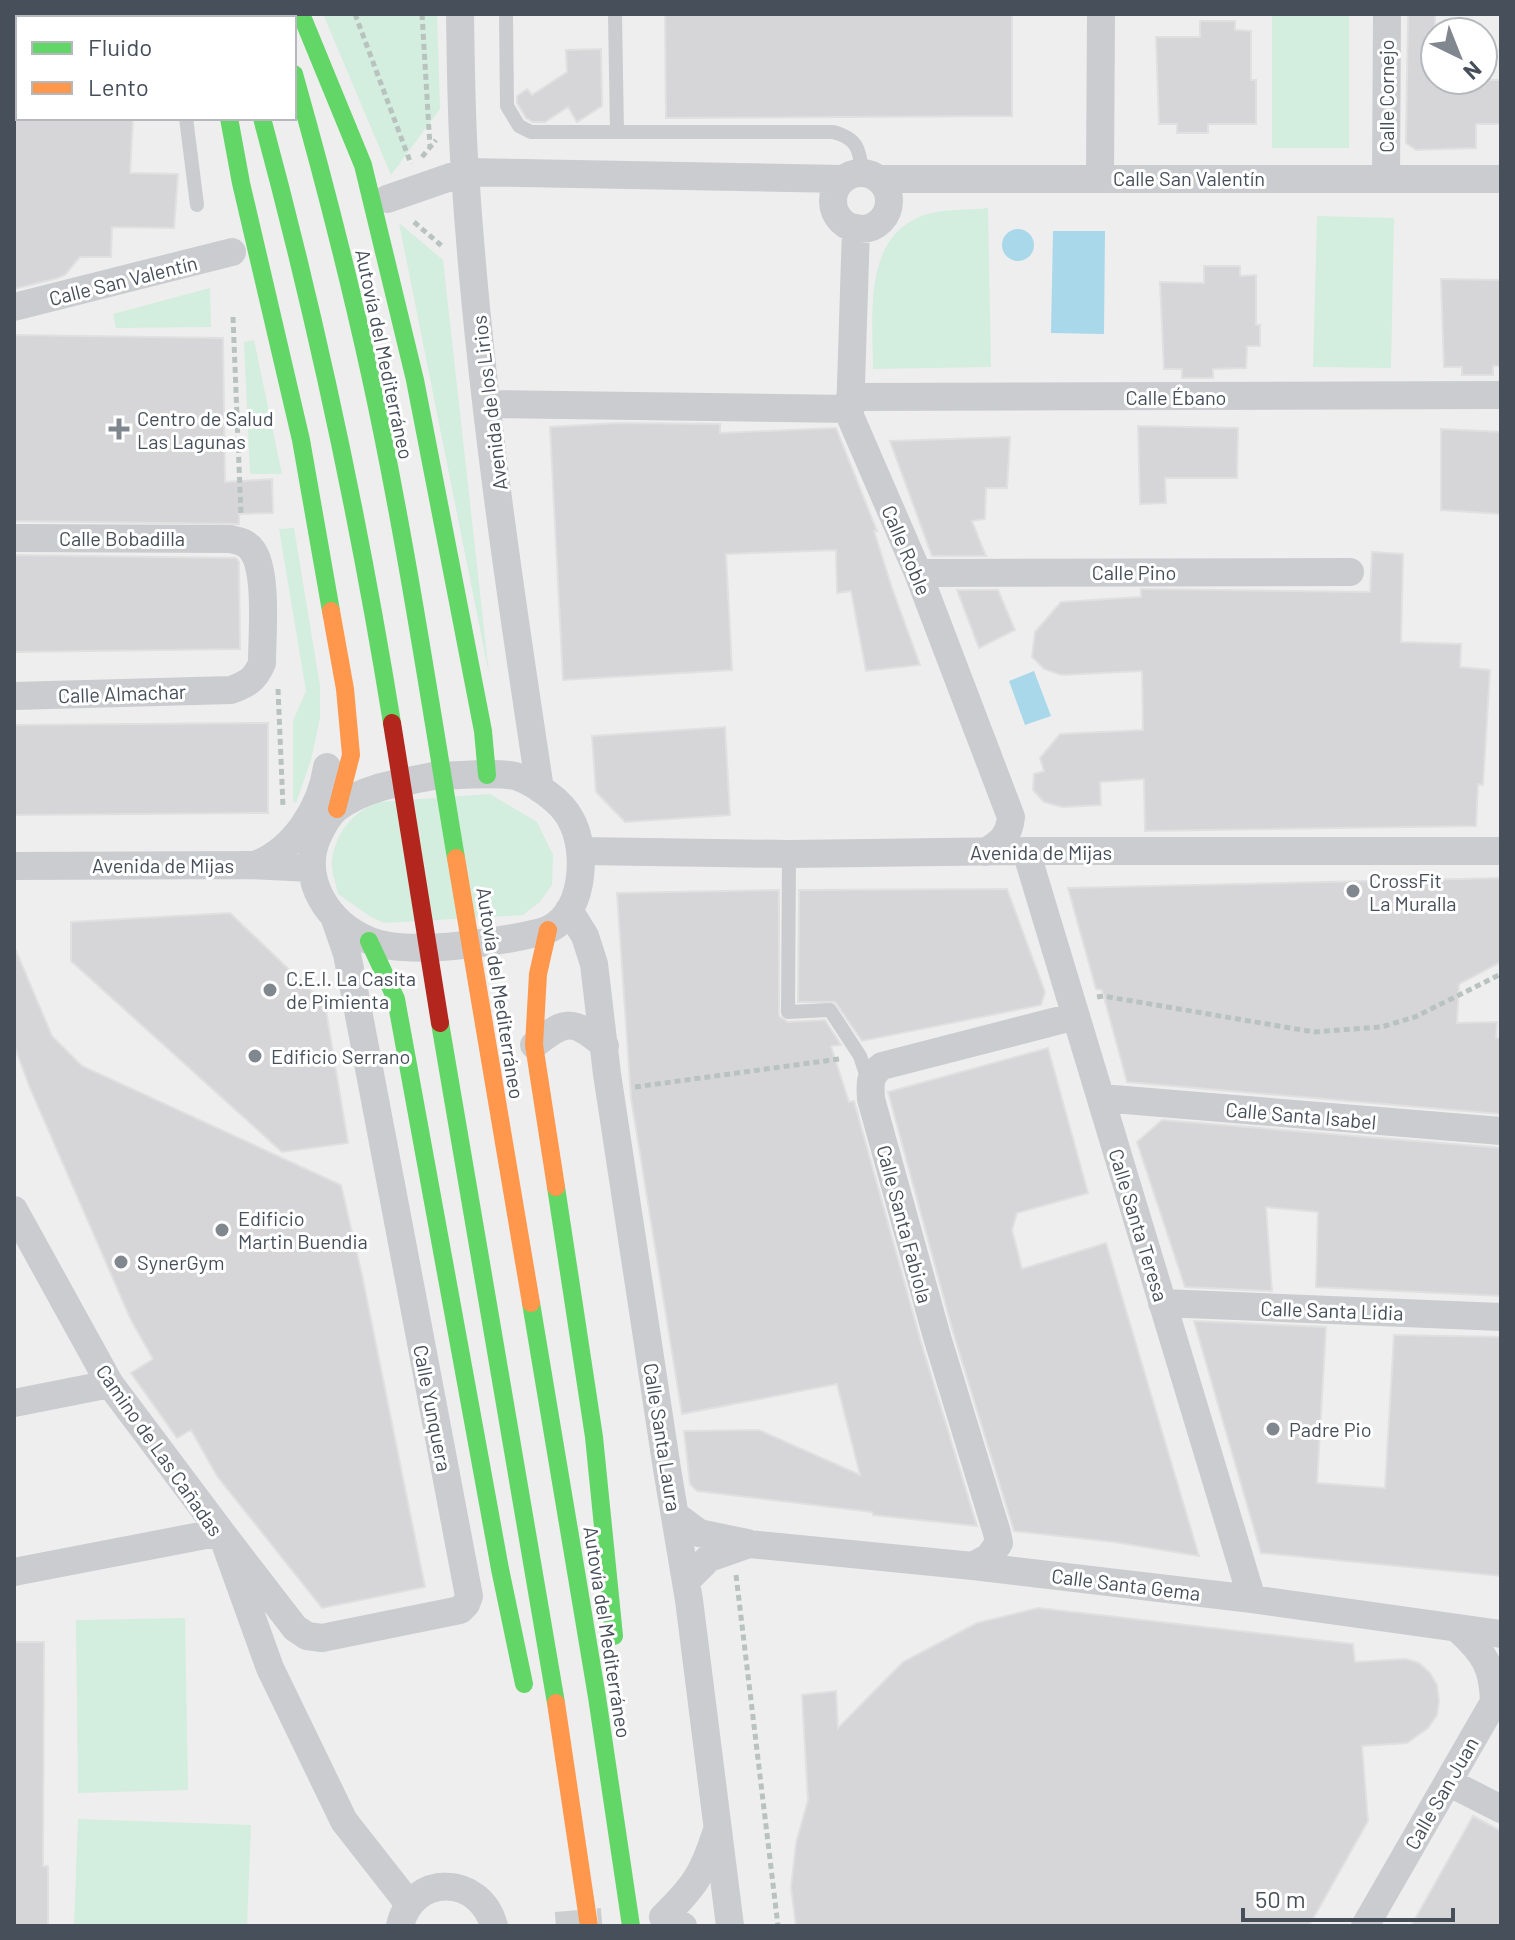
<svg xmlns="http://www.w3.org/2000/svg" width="1515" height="1940" font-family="Barlow,sans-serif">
<rect width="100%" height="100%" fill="#efeeee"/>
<path fill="#d3eddf" d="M323,14H437L440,109L391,175Z
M1272,14H1349V148H1272Z
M988,208L991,367L873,369C873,314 861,230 932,213C949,209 970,210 988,208Z
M1317,216L1394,218L1391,368L1313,367Z
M399,223L443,260L489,674Z
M210,288L211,327L116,328L113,314Z
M254,340L282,474H250L244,342Z
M294,528L320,686V718L311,760L296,803L293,801V721L306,691L279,529Z
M490,794L537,822L553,855L552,885L540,902L523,915L384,923L371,917L338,894C336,884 331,871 332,861C335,833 353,811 379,802Z
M185,1618L188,1790L78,1793L76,1620Z
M78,1819L251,1825L247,1926H74Z"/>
<path fill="#a8d8ea" d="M1002 245a16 16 0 1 1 32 0a16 16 0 1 1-32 0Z
M1053,231H1105L1104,334L1051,333Z
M1034,671L1051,716L1025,725L1009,681Z"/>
<path fill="#d6d6d8" stroke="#e0e0e1" stroke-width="2" d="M665,14H1012V116L666,118Z
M1408,14H1435V80H1501V124H1476V148L1416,150L1406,143Z
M1200,21H1235V30L1251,31V80H1256V124H1208V133H1177V124H1159L1156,37H1200Z
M601,49L602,106L577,122L568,107L545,122H533L526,118L517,103V96L527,89L532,95L567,72L566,50Z
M14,118H133L130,173L178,174L174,228L112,227L111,257H80L65,275L58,278L14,289Z
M1204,266H1240V276L1256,275V325H1260V346H1247L1246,368L1213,369V378H1182V369H1164L1160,282L1204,283Z
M1441,279L1501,280V366H1493V375H1462V367H1444Z
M14,335L223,338L225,482L272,479L273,513L239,514V524L14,521Z
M618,423L720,424V433L836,428L877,531H874L892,588L920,665L866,671L851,591L837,593L836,550L726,554L732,670L563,680L550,427Z
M1138,426L1238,428L1237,478H1165L1166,503L1140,504Z
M1441,429L1501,432V514L1441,510Z
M1010,437L1007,488H986L985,519L972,521L986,556H932L890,441Z
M1372,552L1403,554L1401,642L1461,644L1460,667L1490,670L1483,785L1478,784L1476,826L1145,831L1144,779L1100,782L1101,805L1062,807L1044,802L1033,790L1034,774L1044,771L1040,758L1060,734L1143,730L1142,671L1061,675L1044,669L1032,657L1035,632L1061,602L1141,597V589L1370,592Z
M14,555L236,558L239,562L240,649L14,652Z
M957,590H998L1015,630L979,648Z
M268,723V813L14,815V725Z
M725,727L730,815L625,822L596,792L592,736Z
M1501,878V962L1459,984L1457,1023L1497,1022L1496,1038H1501V1114L1127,1082L1102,990L1096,989L1068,888Z
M1007,889L1045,992L1041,1005L862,1041L835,1002H798L799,890Z
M779,890V1016L788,1022L825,1020L841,1045L831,1046L849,1102L854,1101L921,1342L977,1526L873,1515L872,1512L697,1491L690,1484L684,1431L759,1430L860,1475L837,1384L682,1414L631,1098L617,893Z
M230,913L325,1004L348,1143L282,1152L71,961V922Z
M14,946L52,1036L82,1066L341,1185L362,1275L425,1587L322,1608L217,1476L191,1430L177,1438L131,1373L153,1359L131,1320L30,1088L14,1045Z
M1048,1048L1088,1193L1017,1213L1012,1230L1022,1269L1106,1243L1199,1556L1114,1542L1014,1531L953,1332L888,1092Z
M1162,1120L1501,1148V1296L1316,1287L1318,1212L1266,1207L1272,1291L1185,1287L1137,1142Z
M1194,1321L1326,1327L1317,1483L1385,1488L1394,1335L1501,1337V1576L1261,1553Z
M1038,1608L1353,1644L1355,1662L1406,1659L1419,1663L1430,1673L1437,1685L1439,1701L1437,1715L1428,1728L1407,1743L1362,1746L1368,1821L1309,1926H796L791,1888L796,1843L808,1800L802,1695L836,1691L838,1728L903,1662L977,1623Z
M14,1642H44L43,1866H48V1926H14Z
M1473,1816L1501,1831V1926H1411Z"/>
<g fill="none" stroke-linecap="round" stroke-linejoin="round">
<path stroke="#cdced0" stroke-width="28" stroke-dasharray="28 14" stroke-linecap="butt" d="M556,1926L602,1922"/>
<path stroke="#b8c3c0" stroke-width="5" stroke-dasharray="6 4" stroke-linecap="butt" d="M355,14L411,164
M422,14L430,147
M422,157L436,140
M414,222L443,247
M233,317L241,515
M278,689L283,807
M1097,997L1103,996L1314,1032L1381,1027L1415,1017L1501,974
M635,1087L839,1059
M736,1575L778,1926"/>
<path stroke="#cacccf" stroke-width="14" d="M170,14L171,18
M506,14L507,106L519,126L531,132H833C857,138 860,149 862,173
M615,14L617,132
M186,118L197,205
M789,854L788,1012L830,1010L860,1056L868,1080"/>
<path stroke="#cacccf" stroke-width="28" d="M28,14V18
M460,14C461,67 461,120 465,172C478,377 509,586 540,789
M14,99L18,96
M833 201a28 28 0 1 1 56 0a28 28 0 1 1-56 0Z
M1100,178L1101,14
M878,179H1501
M1386,179L1387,14
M387,199L465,172L843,179
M856,228L850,416L918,573L1011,817C1009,836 1001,843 985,852
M14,307L232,252
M850,397L1501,395
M488,404L850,409
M14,538L230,539C239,541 246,542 252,550C268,571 262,636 262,663C255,680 247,684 231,690L14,696
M918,573L1350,572
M434,776C454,776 502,771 518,777C536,784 561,801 570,818C589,850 585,921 541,932C500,942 407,957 368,940C328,923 300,880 317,838C322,827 328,815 337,808C365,787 401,782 434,776Z
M582,851L789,854L1026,851H1501
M1026,851L1252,1599
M255,865C294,850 321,808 327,767
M14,866L249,865L311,868
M569,910L585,936L594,964L607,1074L667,1469L689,1600L730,1926
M534,1045C566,1019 574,1019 605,1046
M1101,1098L1501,1131
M14,1210L110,1384L221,1532L270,1668L344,1821L409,1904
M1162,1303L1501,1317
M14,1403L110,1384
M675,1515L699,1533L747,1543
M973,1566L989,1557L999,1543L997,1533L937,1337L871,1099C870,1084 869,1075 882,1066L1076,1016
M14,1572L221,1532L295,1628L307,1636L322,1638L460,1610L466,1604L469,1596L357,1005L347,954L335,919
M686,1581L709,1558L749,1544L973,1566L1252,1599L1501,1634
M1459,1630C1485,1654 1493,1667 1494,1702
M1448,1782L1501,1809
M400,1926C412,1873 480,1874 494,1926
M683,1926L663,1917C694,1887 703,1874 716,1833
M1365,1926L1494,1702L1501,1694"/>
<path stroke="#63d668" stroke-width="18" d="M231,14L232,18
M301,14L363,165L415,380L483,731L487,775
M294,74C322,173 348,274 370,374C405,534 429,697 456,858
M229,118L241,183L301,440L331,611
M262,118C316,318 359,519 392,723
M369,941L396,999L500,1569L524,1684
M440,1023L556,1703
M556,1187L594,1437L614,1636
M531,1303L597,1697L631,1926"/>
<path stroke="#ff974d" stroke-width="18" d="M331,611L345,689L351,755L337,809
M456,858L531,1303
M548,930L538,974L534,1045L556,1187
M556,1703L589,1926"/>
<path stroke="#b3261e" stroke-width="18" d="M392,723L440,1023"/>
</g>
<g fill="#81878e" stroke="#fff" stroke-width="3">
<path d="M115 417h8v8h8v8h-8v8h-8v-8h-8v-8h8z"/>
<circle cx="1353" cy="891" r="8"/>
<circle cx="270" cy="990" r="8"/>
<circle cx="255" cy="1056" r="8"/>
<circle cx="222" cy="1230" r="8"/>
<circle cx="121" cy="1262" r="8"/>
<circle cx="1273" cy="1429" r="8"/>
</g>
<g text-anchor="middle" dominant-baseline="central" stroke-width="6" stroke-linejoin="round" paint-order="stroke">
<g font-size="20" fill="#464f5a" stroke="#fff">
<text transform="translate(1386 96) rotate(-90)">Calle Cornejo</text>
<text x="1189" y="178">Calle San Valentín</text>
<text transform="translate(123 280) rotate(-14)">Calle San Valentín</text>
<text transform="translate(385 354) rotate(78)">Autovía del Mediterráneo</text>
<text x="1176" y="397">Calle Ébano</text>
<text transform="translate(489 403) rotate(-97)">Avenida de los Lirios</text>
<text x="122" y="538">Calle Bobadilla</text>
<text transform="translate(907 550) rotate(67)">Calle Roble</text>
<text x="1134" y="572">Calle Pino</text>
<text transform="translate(122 693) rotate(-2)">Calle Almachar</text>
<text x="1041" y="852">Avenida de Mijas</text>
<text x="163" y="865">Avenida de Mijas</text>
<text transform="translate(501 993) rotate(81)">Autovía del Mediterráneo</text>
<text transform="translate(1301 1115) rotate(5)">Calle Santa Isabel</text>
<text transform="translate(905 1224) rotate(75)">Calle Santa Fabiola</text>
<text transform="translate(1139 1225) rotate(73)">Calle Santa Teresa</text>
<text transform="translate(1332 1310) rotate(2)">Calle Santa Lidia</text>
<text transform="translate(433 1408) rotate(79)">Calle Yunquera</text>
<text transform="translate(663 1437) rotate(81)">Calle Santa Laura</text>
<text transform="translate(160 1450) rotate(55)">Camino de Las Cañadas</text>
<text transform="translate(1126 1584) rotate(7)">Calle Santa Gema</text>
<text transform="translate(608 1632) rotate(81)">Autovía del Mediterráneo</text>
<text transform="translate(1441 1793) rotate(-60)">Calle San Juan</text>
</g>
<g font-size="20" fill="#464f5a" stroke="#fff" text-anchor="start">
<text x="137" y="418">Centro de Salud<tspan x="137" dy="23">Las Lagunas</tspan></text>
<text x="1369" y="880">CrossFit<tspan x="1369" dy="23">La Muralla</tspan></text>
<text x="286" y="978">C.E.I. La Casita<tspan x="286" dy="23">de Pimienta</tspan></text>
<text x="271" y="1056">Edificio Serrano</text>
<text x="238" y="1218">Edificio<tspan x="238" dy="23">Martin Buendia</tspan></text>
<text x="137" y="1262">SynerGym</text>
<text x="1289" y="1429">Padre Pio</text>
</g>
</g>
<rect width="1515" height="1940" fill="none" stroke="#464f5a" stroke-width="32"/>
<rect x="16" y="16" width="280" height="104" fill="#ffffff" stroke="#b5b9bd" stroke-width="2"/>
<rect x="32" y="42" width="40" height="12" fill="#63d668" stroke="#b5b9bd" stroke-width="2"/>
<text x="88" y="56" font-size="24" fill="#464f5a">Fluido</text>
<rect x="32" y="82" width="40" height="12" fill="#ff974d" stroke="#b5b9bd" stroke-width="2"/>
<text x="88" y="96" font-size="24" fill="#464f5a">Lento</text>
<g transform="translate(1459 56) rotate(137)"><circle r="38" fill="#ffffff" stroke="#b5b9bd" stroke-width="2"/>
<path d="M0-6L14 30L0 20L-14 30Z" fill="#81878e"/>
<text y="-12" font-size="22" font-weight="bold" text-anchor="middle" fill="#464f5a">N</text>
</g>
<path d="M1243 1908v12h210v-12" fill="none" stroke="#464f5a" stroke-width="4"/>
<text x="1255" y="1908" font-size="24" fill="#464f5a" stroke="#ffffff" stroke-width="6" paint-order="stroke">50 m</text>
</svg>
